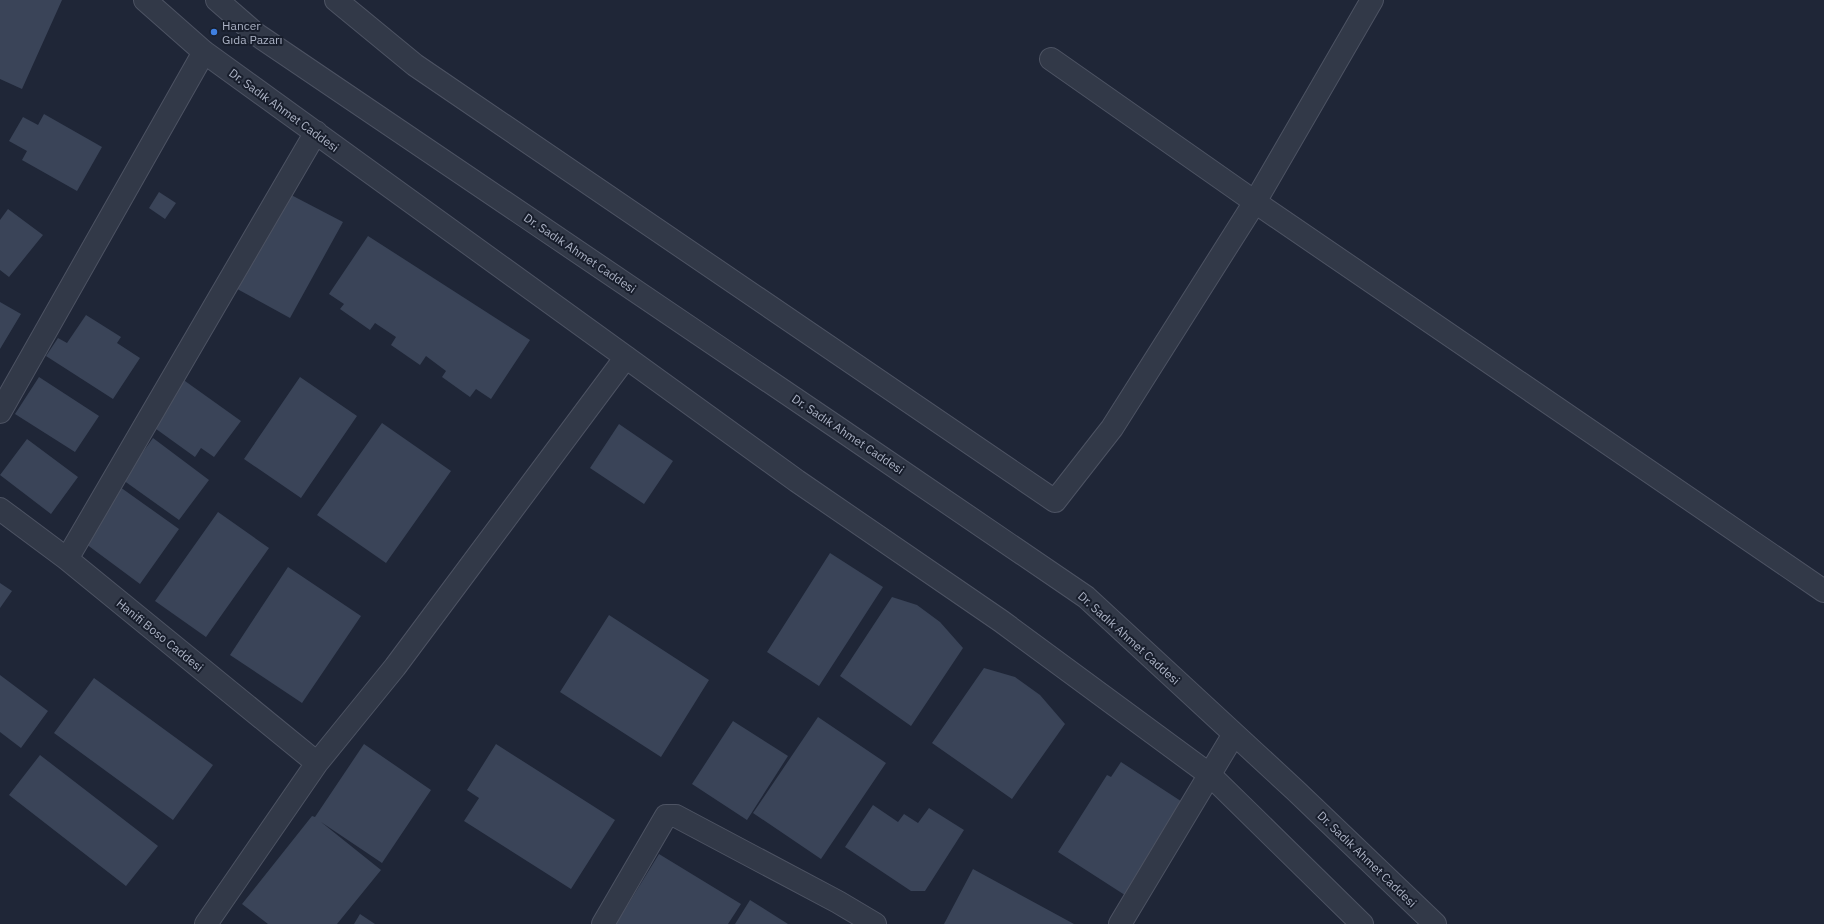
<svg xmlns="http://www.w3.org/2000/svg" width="1824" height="924" font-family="'IBM Plex Sans',sans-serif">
<rect width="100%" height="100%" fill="#1f2637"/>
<path fill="#3a4458" d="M0,0H62L22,89L0,79Z
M44,114L102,147L77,191L22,160L27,151L9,141L23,117L38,125Z
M272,185L343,222L290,318L219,279Z
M159,192L176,203L165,219L149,208Z
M8,209L43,235L9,277L0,270V220Z
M368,236L530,340L491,399L476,389L470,397L442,377L446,371L426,356L420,365L391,345L396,337L375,323L370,330L340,309L344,304L329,294Z
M0,302L21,314L0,349Z
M86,315L121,337L117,343L140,358L113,399L46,356L58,338L67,343Z
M178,376L241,421L214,457L201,448L195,457L145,421Z
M39,377L99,416L75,452L15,414Z
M300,377L357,416L301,498L244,459Z
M382,423L451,471L386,563L317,515Z
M619,424L673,461L644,504L590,468Z
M153,438L209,480L179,520L123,480Z
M27,439L78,477L51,514L0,475Z
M120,487L179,529L140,584L82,541Z
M218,512L269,548L206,637L155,601Z
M830,553L883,587L819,686L767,652Z
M288,567L361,616L302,703L230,655Z
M0,583L12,591L0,608Z
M892,597L917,605L940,622L963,648L911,726L840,676Z
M609,615L709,680L661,757L560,692Z
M984,668L1015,677L1040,695L1065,724L1012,799L932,743Z
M0,675L48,711L21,748L0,732Z
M94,678L213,765L173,820L54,733Z
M818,717L886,763L821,859L753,813Z
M733,721L788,756L747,820L692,784Z
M364,744L431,790L382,863L321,822L381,870L337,924H268L242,904L312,816L315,817Z
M496,744L615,820L571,889L464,821L479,798L467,790Z
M40,755L158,846L126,886L9,795Z
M1121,762L1190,807L1131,899L1058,852L1107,775L1111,777Z
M873,805L898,822L904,814L918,823L929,808L964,830L925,891H911L845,847Z
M659,854L741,904L728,924H616Z
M973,869L1074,924H944Z
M750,900L788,924H735Z
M360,914L375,924H354Z"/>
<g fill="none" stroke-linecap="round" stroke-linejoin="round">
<g stroke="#4d5363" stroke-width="24">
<path id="minor" d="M145,0L204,52L797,481L1001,621L1210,775L1362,924
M217,0L256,34L838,428L1086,597L1295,790L1435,924
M336,0L415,65L1055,501L1112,428L1255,202L1372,0
M1051,59L1255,202L1824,591
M0,412L204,52
M0,509L67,559L317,763
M67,559L316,132
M206,924L317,763L395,667L626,357
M603,924L666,816H676L838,902L875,924
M1120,924L1234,734"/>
</g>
<use href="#minor" stroke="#323948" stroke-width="22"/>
</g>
<circle fill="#3f7fe0" stroke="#181e2c" stroke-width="1.5" cx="214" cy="32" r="4"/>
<g text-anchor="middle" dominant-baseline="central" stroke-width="4" stroke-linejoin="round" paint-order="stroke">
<g font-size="12" fill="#acb3c5" stroke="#181e2c" text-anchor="start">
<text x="222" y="25">Hancer<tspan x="222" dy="14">Gıda Pazarı</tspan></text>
</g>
<g font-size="12" fill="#acb3c5" stroke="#181e2c">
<text transform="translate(284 110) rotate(36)">Dr. Sadık Ahmet Caddesi</text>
<text transform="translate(580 253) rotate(34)">Dr. Sadık Ahmet Caddesi</text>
<text transform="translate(848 434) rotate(34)">Dr. Sadık Ahmet Caddesi</text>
<text transform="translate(160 635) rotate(39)">Hanifi Boso Caddesi</text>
<text transform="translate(1129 638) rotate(42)">Dr. Sadık Ahmet Caddesi</text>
<text transform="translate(1367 859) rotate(44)">Dr. Sadık Ahmet Caddesi</text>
</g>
</g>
</svg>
